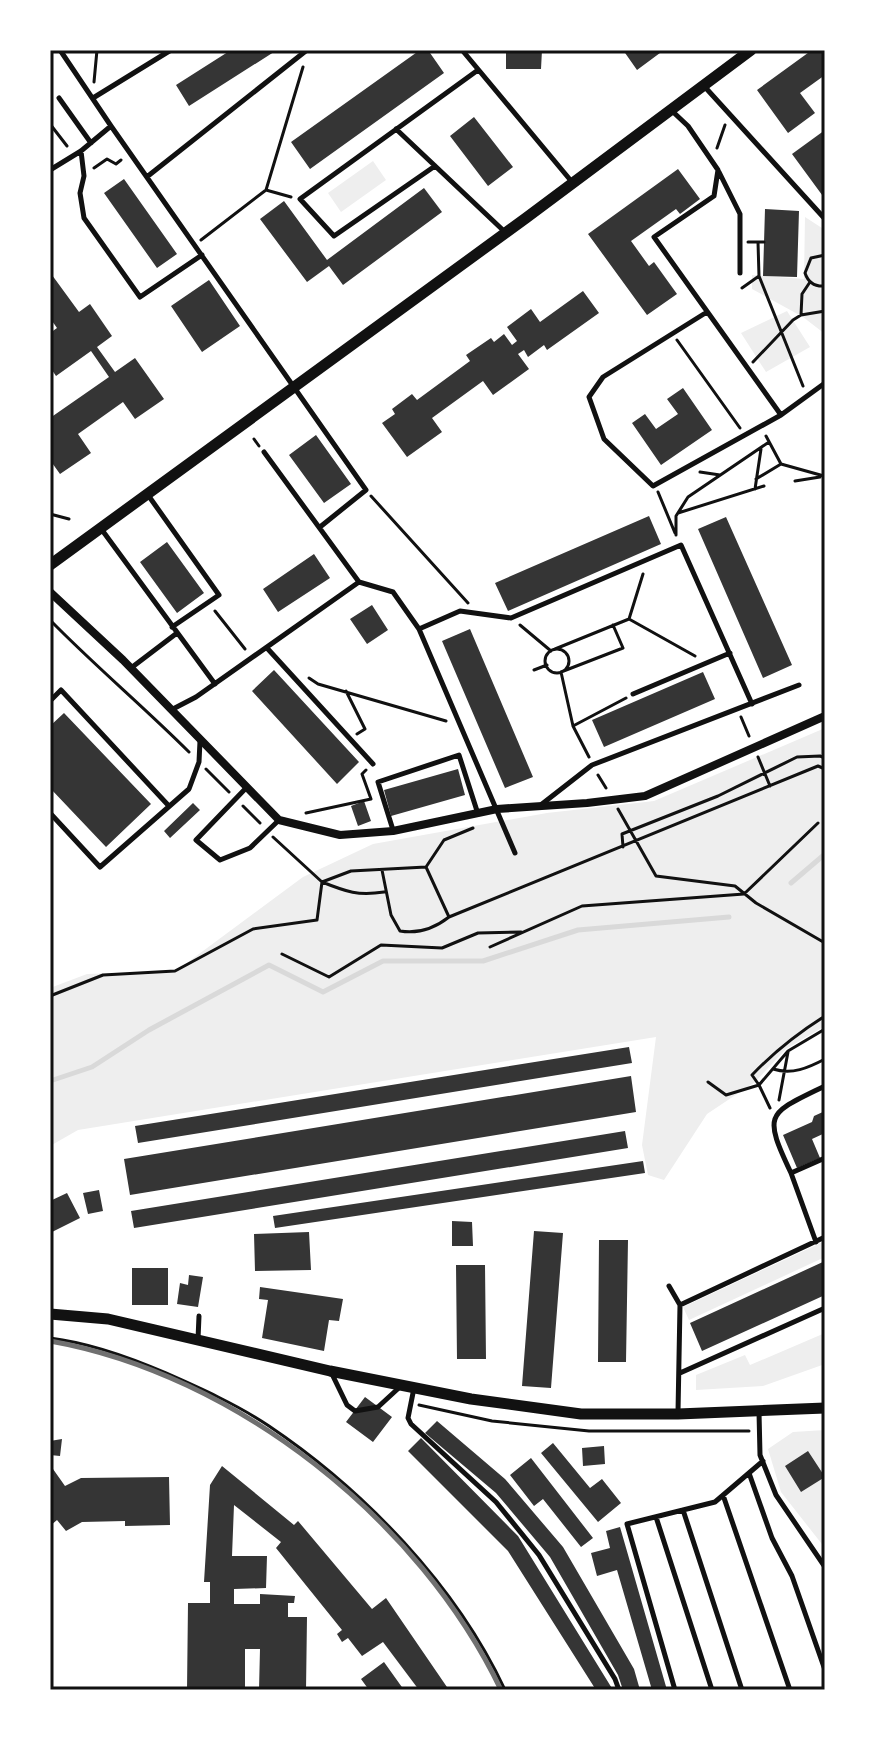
<svg xmlns="http://www.w3.org/2000/svg" width="875" height="1740" font-family="'Source Sans 3',sans-serif">
<rect width="100%" height="100%" fill="#fff"/>
<path fill="#eee" d="M373,161L386,180L341,212L328,193Z
M805,217L825,230V334L803,317L752,289V275L804,279Z
M787,311L810,347L766,372L741,333Z
M825,728V1026L786,1049L755,1082L707,1114L664,1180L648,1175L642,1145L656,1037L78,1130L50,1146V988L87,974L176,971L303,877L373,844L547,813L654,801Z
M825,1241V1257L689,1320L683,1307Z
M825,1333V1364L763,1386L696,1390V1375L745,1355L750,1365Z
M825,1430V1548L781,1492L768,1449L793,1432Z"/>
<g fill="none" stroke-linecap="round" stroke-linejoin="round">
<path stroke="#d9d9d9" stroke-width="5" d="M791,883L825,854
M50,1081L92,1067L149,1030L269,965L323,992L383,961H483L578,930L729,917"/>
</g>
<path fill="#353535" d="M231,50H277L189,106L176,85Z
M420,50H428L444,73L310,169L291,142Z
M506,50H542L541,69H506Z
M623,50H664L637,70Z
M812,50H825V75L800,93L815,113L788,133L757,90Z
M474,117L513,167L488,186L450,136Z
M825,130V199L792,154Z
M678,169L700,199L680,214L676,209L631,241L649,266L654,262L677,294L647,315L588,234Z
M124,179L177,254L157,268L104,193Z
M424,188L442,212L343,285L329,266L307,282L260,219L284,201L327,260Z
M765,209L799,211L797,277L763,276Z
M52,275L79,312L90,304L112,336L97,347L115,372L135,358L164,399L135,419L123,402L78,434L91,453L60,474L50,460V418L109,377L91,351L56,376L50,367V333L57,328L50,318V276Z
M209,280L240,326L202,352L171,306Z
M583,291L599,313L547,350L544,345L528,357L524,350L518,354L529,369L493,395L483,381L432,418L442,432L407,457L382,423L395,414L392,409L412,394L417,400L470,361L466,355L491,338L494,342L504,334L512,345L517,341L507,327L531,309L540,322Z
M683,388L712,430L661,465L632,423L645,414L656,429L678,414L667,399Z
M316,435L351,484L324,503L289,455Z
M649,516L661,544L508,611L495,583Z
M726,517L792,665L763,678L698,529Z
M167,542L204,593L177,613L140,562Z
M314,554L330,578L278,612L263,589Z
M372,605L388,630L367,644L350,619Z
M470,629L533,777L505,788L442,641Z
M274,670L359,762L337,784L252,691Z
M703,672L715,699L604,747L592,720Z
M64,713L151,804L106,847L50,788V726Z
M458,769L465,795L391,816L384,790Z
M364,801L371,821L358,826L351,806Z
M193,803L200,810L170,838L164,831Z
M629,1047L632,1063L138,1143L135,1126Z
M631,1076L636,1112L130,1195L124,1159Z
M825,1111V1133L812,1139L820,1158L797,1168L783,1135L812,1122L814,1116Z
M625,1131L628,1148L134,1228L131,1211Z
M643,1161L645,1173L275,1228L273,1216Z
M99,1190L103,1211L88,1214L83,1193Z
M67,1193L80,1218L50,1233V1201Z
M452,1221L472,1222L473,1246H452Z
M534,1231L563,1233L551,1388L522,1386Z
M309,1232L311,1270L255,1271L254,1234Z
M599,1240H628L626,1362H598Z
M825,1261V1295L702,1351L690,1323Z
M456,1265H485L486,1359H457Z
M132,1268H168V1305H132Z
M189,1275L203,1277L198,1307L177,1304L180,1283L188,1285Z
M260,1287L343,1299L339,1321L329,1320L324,1351L262,1338L268,1300L259,1299Z
M365,1397L392,1417L373,1442L346,1422Z
M437,1421L505,1479L563,1547L634,1669L640,1690H623L618,1675L550,1557L496,1493L425,1433Z
M421,1438L518,1536L613,1690H596L508,1551L408,1451Z
M62,1439L60,1456L50,1455V1441Z
M553,1443L590,1488L602,1479L621,1503L598,1522L541,1453Z
M604,1446L605,1464L583,1466L582,1448Z
M808,1451L825,1477L801,1492L785,1466Z
M531,1458L593,1538L581,1547L543,1499L534,1506L510,1475Z
M222,1466L294,1525L298,1521L372,1609L386,1598L449,1690H419L383,1642L362,1656L348,1638L342,1642L337,1634L342,1630L276,1548L281,1542L234,1505L232,1556H267L266,1588L234,1589V1604H260V1594L295,1596L294,1603H288V1617H307L306,1690H259L260,1649H245V1690H187L188,1603H210V1582H204L210,1485Z
M53,1469L65,1486L81,1478L169,1477L170,1525L125,1526V1521L82,1522L66,1531L57,1520L50,1526V1471Z
M620,1527L667,1690H652L617,1570L597,1576L591,1553L610,1548L606,1531Z
M384,1662L404,1690H369L361,1679Z"/>
<g fill="none" stroke-linecap="round" stroke-linejoin="round">
<path stroke="#111" stroke-width="3" d="M94,82L97,50
M50,124L67,146
M717,148L725,125
M94,168L107,159L116,164L121,160
M266,190L303,67
M201,240L266,190L291,197
M748,242H764
M758,242L759,276L803,386
M825,255L811,258L805,273C808,282 814,287 825,286
M742,288L759,276
M801,315L802,294L810,282
M677,340L740,428
M753,362L793,320L801,315L825,311
M766,436L781,464L824,476
M254,439L259,446
M700,472L720,475
M824,476L825,452
M756,479L781,464
M795,481L820,477
M755,489L761,449
M658,492L675,533
M371,496L468,603
M678,513L764,486
M50,514L69,519
M676,535V516L688,497L769,442
M215,611L245,649
M629,619L695,656
M50,620C95,666 144,707 189,752
M520,625L551,651
M555,649L629,619L643,574
M545 661a12 12 0 1 1 24 0a12 12 0 1 1-24 0Z
M534,670L547,665
M309,678L318,684L446,721
M346,691L365,729L357,734
M741,717L749,736
M573,726L626,698
M589,757L573,726L561,672L623,648L613,625
M758,757L770,786
M206,769L229,792
M366,770L362,774L371,799
M598,775L606,788
M243,806L260,823
M618,809L656,876L735,886L756,903L825,943
M306,813L371,799
M273,837L322,882L351,871L426,867L449,917L818,766L825,769
M623,847L622,834L718,796L797,757L820,756L825,758
M426,867L444,840L473,828
M382,870L391,915L400,931C418,934 435,928 449,917
M490,947L582,906L744,894L818,823
M282,954L329,977L381,945L442,948L478,933L521,932
M50,996L103,975L175,971L253,929L317,920L322,882C347,892 358,896 384,892
M773,1069C792,1075 808,1068 825,1059
M708,1082L726,1095L759,1085L752,1075C774,1052 798,1033 825,1016
M779,1100L788,1052
M770,1108L759,1085L788,1051L825,1029
M50,1338C90,1343 129,1357 166,1373C200,1388 238,1405 269,1426C364,1490 456,1585 505,1690
M419,1405L492,1421L589,1431H749"/>
<path stroke="#111" stroke-width="5" d="M60,50L111,126L366,490L320,527
M462,50L572,182
M704,86L825,219
M59,98L91,143
M93,98L171,50
M671,110L688,126L718,170L714,196L654,237L781,415
M396,129L506,233
M81,151L84,176L80,193L84,218L140,297L202,255
M435,166L334,236L300,199L478,70
M50,170L81,151L111,126
M719,172L740,214V273
M148,176L307,50
M707,312L603,377L589,397L604,439L653,486L781,415L825,383
M264,452L359,582L393,592L419,629
M148,495L219,595L172,627
M102,530L215,684
M267,648L373,764
M131,668L177,633
M633,694L730,653
M50,701L61,690L168,805
M171,710L196,697L359,582
M247,787L196,840L220,860L250,848L279,820
M542,804L592,765L799,685
M50,813L100,867L189,789L199,762L200,741
M393,830L378,782L459,755L478,814
M515,853L419,629L460,611L511,618L681,545L752,704
M791,1173C762,1112 768,1114 825,1086
M816,1242L791,1173L825,1158
M669,1286L680,1305
M198,1339L199,1316
M331,1372L347,1405L355,1411L378,1407L402,1385
M680,1373L825,1308
M414,1388L408,1418L411,1424L496,1502L539,1555L615,1679L619,1690
M678,1412L680,1305L825,1237
M759,1412L760,1455L776,1495L825,1567
M749,1473L772,1538L792,1576L825,1670
M723,1495L790,1690
M683,1510L742,1690
M656,1517L712,1690
M675,1690L627,1524L715,1502L763,1461"/>
<path stroke="#111" stroke-width="8" d="M50,592L123,660L279,820L340,835L393,831L497,809L587,803L645,796L825,716"/>
<path stroke="#111" stroke-width="11" d="M50,565L526,218L751,50
M50,1314L108,1319L330,1371L471,1399L581,1414H678L825,1408"/>
<path stroke="#707070" stroke-width="5" d="M50,1341C236,1374 420,1520 501,1690"/>
</g>
<rect width="875" height="1740" fill="none" stroke="#ffffff" stroke-width="104"/>
<rect x="52" y="52" width="771" height="1636" fill="none" stroke="#111" stroke-width="3"/>
</svg>
